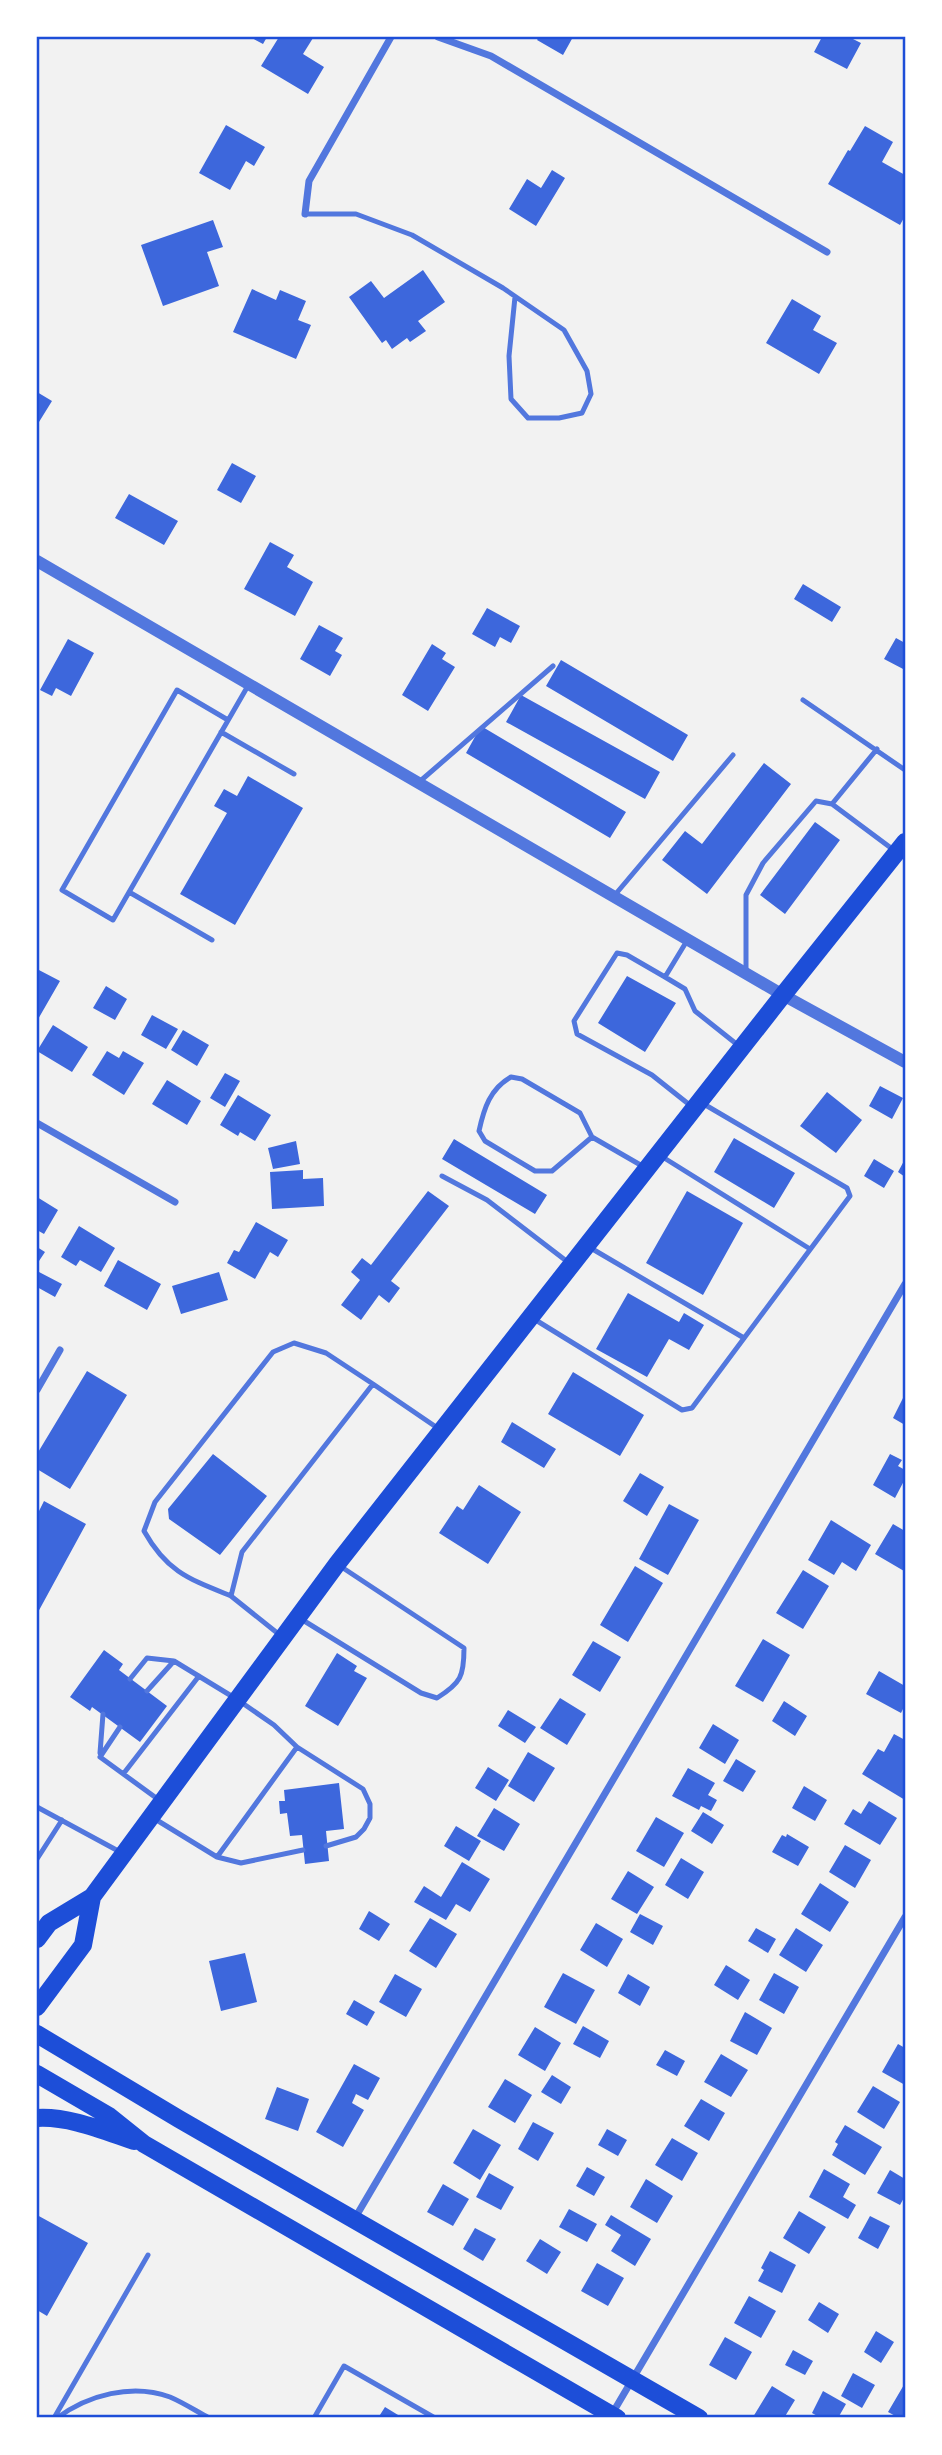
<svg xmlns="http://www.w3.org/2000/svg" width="942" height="2455" font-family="'DM Sans',sans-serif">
<rect width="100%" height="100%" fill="#f2f2f2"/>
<path fill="#3d67dc" d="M250,37H267L263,44Z
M279,37L313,38L303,54L324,67L308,94L261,66Z
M539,37H573L563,55L537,40Z
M822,37H849L861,43L847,69L814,52Z
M226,125L265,147L254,166L246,161L230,190L199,173Z
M865,126L893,142L882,162L905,175V216L900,225L828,184L848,150L850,151Z
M552,170L565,178L536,226L509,209L527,179L541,188Z
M213,220L223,247L207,252L219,286L163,306L141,245Z
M423,270L445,302L418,321L426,331L410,342L407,338L392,349L386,340L382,343L349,297L371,281L384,298Z
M252,289L276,300L280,290L306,301L298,320L311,325L296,359L233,332Z
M792,299L821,316L813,330L837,343L819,374L766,343Z
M37,392L52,401L39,422L37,421Z
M232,463L256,476L241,503L217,490Z
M129,494L178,521L164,545L115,518Z
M270,542L294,555L287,567L313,582L295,616L244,589Z
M803,584L841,607L832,622L794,599Z
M487,608L520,626L511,643L500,637L495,647L472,634Z
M319,625L343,638L335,651L342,655L330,676L300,659Z
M896,638L905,643V670L884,659Z
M68,639L94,653L71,696L56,688L52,696L40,690Z
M432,644L446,653L442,659L455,667L428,711L402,695Z
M561,660L688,735L673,761L546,686Z
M521,695L660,772L645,799L506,722Z
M481,726L626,812L610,838L466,753Z
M764,763L791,784L707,894L662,860L685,831L702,844Z
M248,776L303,808L235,925L180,894L227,813L214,806L224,789L237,796Z
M815,822L840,840L785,914L760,895Z
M37,969L60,981L37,1021Z
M627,976L676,1003L645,1052L598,1023Z
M106,986L127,999L115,1020L93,1008Z
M152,1015L178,1029L166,1049L141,1035Z
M53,1025L88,1047L72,1072L37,1051Z
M183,1030L209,1045L197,1066L171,1050Z
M107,1051L119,1058L123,1051L144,1063L124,1095L92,1075Z
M225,1073L240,1081L225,1107L210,1098Z
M167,1080L201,1101L187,1125L152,1104Z
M880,1086L903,1098L892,1119L869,1106Z
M827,1092L862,1120L836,1153L800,1126Z
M238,1095L271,1115L255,1141L240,1132L238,1136L220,1125Z
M734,1138L795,1173L774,1208L714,1172Z
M454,1139L547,1195L535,1214L442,1159Z
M296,1141L300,1164L273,1169L268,1148Z
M874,1159L894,1171L884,1188L864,1176Z
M905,1159V1177L898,1172Z
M303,1170V1179L323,1178L324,1206L272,1209L270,1172Z
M428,1191L449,1206L391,1281L400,1288L389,1303L379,1295L361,1320L341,1305L360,1280L351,1272L362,1258L371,1265Z
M687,1191L743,1223L703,1295L646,1263Z
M37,1197L58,1210L44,1234L37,1230Z
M256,1222L288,1240L278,1257L270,1252L255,1279L227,1263L234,1250L239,1252Z
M79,1226L115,1248L101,1272L80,1260L76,1266L61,1257Z
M37,1247L45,1252L37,1264Z
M118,1260L161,1284L147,1310L104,1286Z
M39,1272L62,1284L55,1297L37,1287Z
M219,1272L228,1300L181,1314L172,1286Z
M628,1293L679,1322L684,1313L704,1325L689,1350L669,1339L647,1377L596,1349Z
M87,1371L127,1395L70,1489L37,1469V1454Z
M573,1372L644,1415L620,1456L548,1414Z
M905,1394V1425L893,1418Z
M512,1422L556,1449L544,1468L501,1442Z
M213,1454L267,1496L220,1555L169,1519L168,1509Z
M890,1454L902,1460L898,1466L905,1470V1479L895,1498L873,1485Z
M640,1473L664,1487L647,1516L623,1501Z
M479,1485L521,1512L488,1564L439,1533L457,1506L463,1510Z
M44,1501L86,1524L37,1614V1515Z
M669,1504L699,1520L668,1575L639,1559Z
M831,1520L871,1545L856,1571L842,1562L834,1575L808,1560Z
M893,1524L905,1531L904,1571L875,1554Z
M635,1566L663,1583L628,1642L600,1625Z
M803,1570L829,1586L803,1629L776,1613Z
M763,1639L790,1655L763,1702L735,1686Z
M593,1641L621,1657L600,1692L572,1675Z
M104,1650L123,1664L119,1670L167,1706L140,1742L92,1707L90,1711L70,1697Z
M337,1653L357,1666L354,1671L367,1678L338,1726L305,1706Z
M879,1671L905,1686V1705L901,1713L866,1694Z
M560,1698L586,1714L567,1745L540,1728Z
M784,1701L807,1716L795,1736L772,1721Z
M508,1710L536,1727L525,1743L498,1726Z
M713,1724L739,1740L725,1764L699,1748Z
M894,1734L905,1740V1800L862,1774L878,1749L884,1752Z
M528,1752L555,1768L534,1802L508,1786Z
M736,1759L756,1771L743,1792L723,1781Z
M488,1767L509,1780L496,1801L475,1788Z
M688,1768L715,1783L708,1795L717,1800L711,1811L701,1806L699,1810L672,1796Z
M339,1783L344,1829L326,1831L329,1861L305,1864L302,1835L290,1836L287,1813L280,1814L279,1801H285L284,1790Z
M804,1786L827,1800L815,1821L792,1808Z
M869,1801L897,1818L880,1845L844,1824L853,1809L861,1814Z
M494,1808L520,1824L504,1851L477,1836Z
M703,1812L724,1825L712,1844L691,1831Z
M656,1817L684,1833L664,1867L636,1851Z
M456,1826L481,1841L469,1861L444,1846Z
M787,1834L809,1847L798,1866L772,1852L782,1835L786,1837Z
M845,1845L871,1860L855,1888L829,1872Z
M681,1858L704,1872L688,1899L665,1885Z
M462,1862L490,1879L470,1912L456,1904L446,1920L414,1902L424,1886L441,1897Z
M628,1871L654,1887L637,1914L611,1899Z
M820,1883L849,1902L830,1932L801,1914Z
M369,1911L390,1924L379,1941L359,1929Z
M640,1914L663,1926L653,1945L630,1932Z
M430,1918L457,1934L436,1968L409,1951Z
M596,1923L623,1939L607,1967L580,1950Z
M756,1928L776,1939L768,1953L748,1941Z
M796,1928L823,1945L806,1972L779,1955Z
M245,1953L257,2002L221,2011L209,1961Z
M726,1965L750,1980L738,2000L714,1985Z
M563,1973L595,1990L576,2024L544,2007Z
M774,1973L799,1987L784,2014L759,2000Z
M395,1974L422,1989L406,2017L379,2002Z
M628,1974L650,1987L640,2006L618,1993Z
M354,2000L375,2012L367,2026L346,2014Z
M745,2012L772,2028L757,2055L730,2041Z
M583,2026L609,2041L600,2058L573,2044Z
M535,2027L561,2043L545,2071L518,2055Z
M898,2044L905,2048V2085L882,2072Z
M665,2050L685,2061L677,2076L656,2065Z
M721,2054L748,2070L731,2097L704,2082Z
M354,2064L380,2078L368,2100L356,2094L352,2103L364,2110L343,2147L316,2132Z
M552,2075L571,2087L561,2104L541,2092Z
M505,2079L532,2095L515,2123L488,2107Z
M873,2086L900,2102L884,2129L857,2112Z
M277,2087L309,2099L298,2131L265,2119Z
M701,2099L725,2113L709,2141L684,2126Z
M533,2122L554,2133L538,2161L518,2149Z
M845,2125L882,2147L865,2175L832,2155L838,2144L835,2142Z
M473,2129L501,2145L480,2180L453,2163Z
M607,2129L627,2140L618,2156L598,2145Z
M672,2138L698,2153L682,2181L655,2165Z
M587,2167L605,2177L594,2196L576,2186Z
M824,2169L850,2184L843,2197L856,2205L848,2219L809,2197Z
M890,2170L905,2179V2196L900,2205L877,2193Z
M489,2173L514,2187L501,2210L476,2197Z
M646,2179L673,2196L657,2223L630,2207Z
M443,2184L469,2199L453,2226L427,2212Z
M569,2209L597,2224L587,2242L559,2227Z
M799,2211L826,2227L809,2254L783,2238Z
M37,2215L88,2243L47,2316L37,2310Z
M611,2215L651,2239L635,2266L611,2251L621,2235L605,2225Z
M870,2216L890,2226L878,2249L858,2238Z
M475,2228L496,2239L483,2261L463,2249Z
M540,2239L561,2252L547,2274L526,2261Z
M770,2251L796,2265L782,2293L758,2281L764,2270L761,2268Z
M597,2263L624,2278L608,2306L581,2291Z
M749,2296L776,2311L761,2338L734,2323Z
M819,2302L839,2314L828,2333L808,2320Z
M876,2331L894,2342L881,2363L864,2352Z
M725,2337L752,2352L736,2380L709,2365Z
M793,2350L813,2361L805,2375L785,2365Z
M853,2373L875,2385L862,2408L841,2396Z
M905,2383V2418H899L888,2412Z
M772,2386L795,2400L784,2418H756L753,2417Z
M823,2391L846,2404L838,2418H821L812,2413Z
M385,2407L403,2418H378Z"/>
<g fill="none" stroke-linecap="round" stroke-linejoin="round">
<path stroke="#5277de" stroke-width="5" d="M305,214H356L412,235L503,288L564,330L587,371L591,394L582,413L559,418H528L511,399L509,356L515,297
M803,700L905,770
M228,720L177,690L62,890L113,920L249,684
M221,732L294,774
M418,783L553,666
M832,804L877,749
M129,892L212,940
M614,896L733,755
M688,939L665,977L685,989L695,1011L739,1046
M746,973V895L763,863L816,801L832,804L895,851
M665,977L627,955L617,953L574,1021L577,1034L652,1075L691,1106
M511,1077L522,1079L580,1113L592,1137L552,1171H535L485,1141L479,1131C484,1108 490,1089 511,1077Z
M592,1137L644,1167
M661,1156L810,1249
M442,1176L487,1200L569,1263
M589,1247L744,1338
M534,1319L682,1410L692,1408L850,1196L847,1188L702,1103
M231,1596C189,1579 167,1572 144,1531L155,1502L273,1352L294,1343L326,1353L373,1384
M301,1619L421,1693L437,1698C461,1683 464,1676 464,1648L340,1566
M281,1636L231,1596L242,1552L373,1384L439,1429
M130,1679L147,1658L174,1661
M147,1691L174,1661L238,1700L274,1725L297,1747L363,1789L370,1804V1818L364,1829L356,1837L326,1846
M120,1727L100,1757L159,1800
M100,1753L103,1714
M124,1773L199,1676
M37,1807L122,1853
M155,1819L217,1857L297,1747
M217,1857L241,1863L303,1850
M37,1859L62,1820
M54,2418L148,2255
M57,2418C88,2395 132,2383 170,2397C184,2403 196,2411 209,2418
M314,2418L344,2366L435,2418"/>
<path stroke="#5277de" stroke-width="7" d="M438,37L491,56L827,252
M305,214L309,181L391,37
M37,1123L175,1202
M37,1390L60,1350
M355,2218L905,1284
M612,2414L905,1917"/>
<path stroke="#5277de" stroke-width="12" d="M37,561L783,995L905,1062"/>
<path stroke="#1d4ed8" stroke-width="18" d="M37,1939L49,1923L92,1897L337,1564L783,995L905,842
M37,2007L83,1945L92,1897
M37,2034L179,2119L699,2418
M37,2074L109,2116L144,2144L617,2418
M37,2118C69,2116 104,2131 134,2141"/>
</g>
<rect width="942" height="2455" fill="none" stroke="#ffffff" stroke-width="77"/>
<rect x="38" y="38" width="866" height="2378" fill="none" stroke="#1d4ed8" stroke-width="2.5"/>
</svg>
